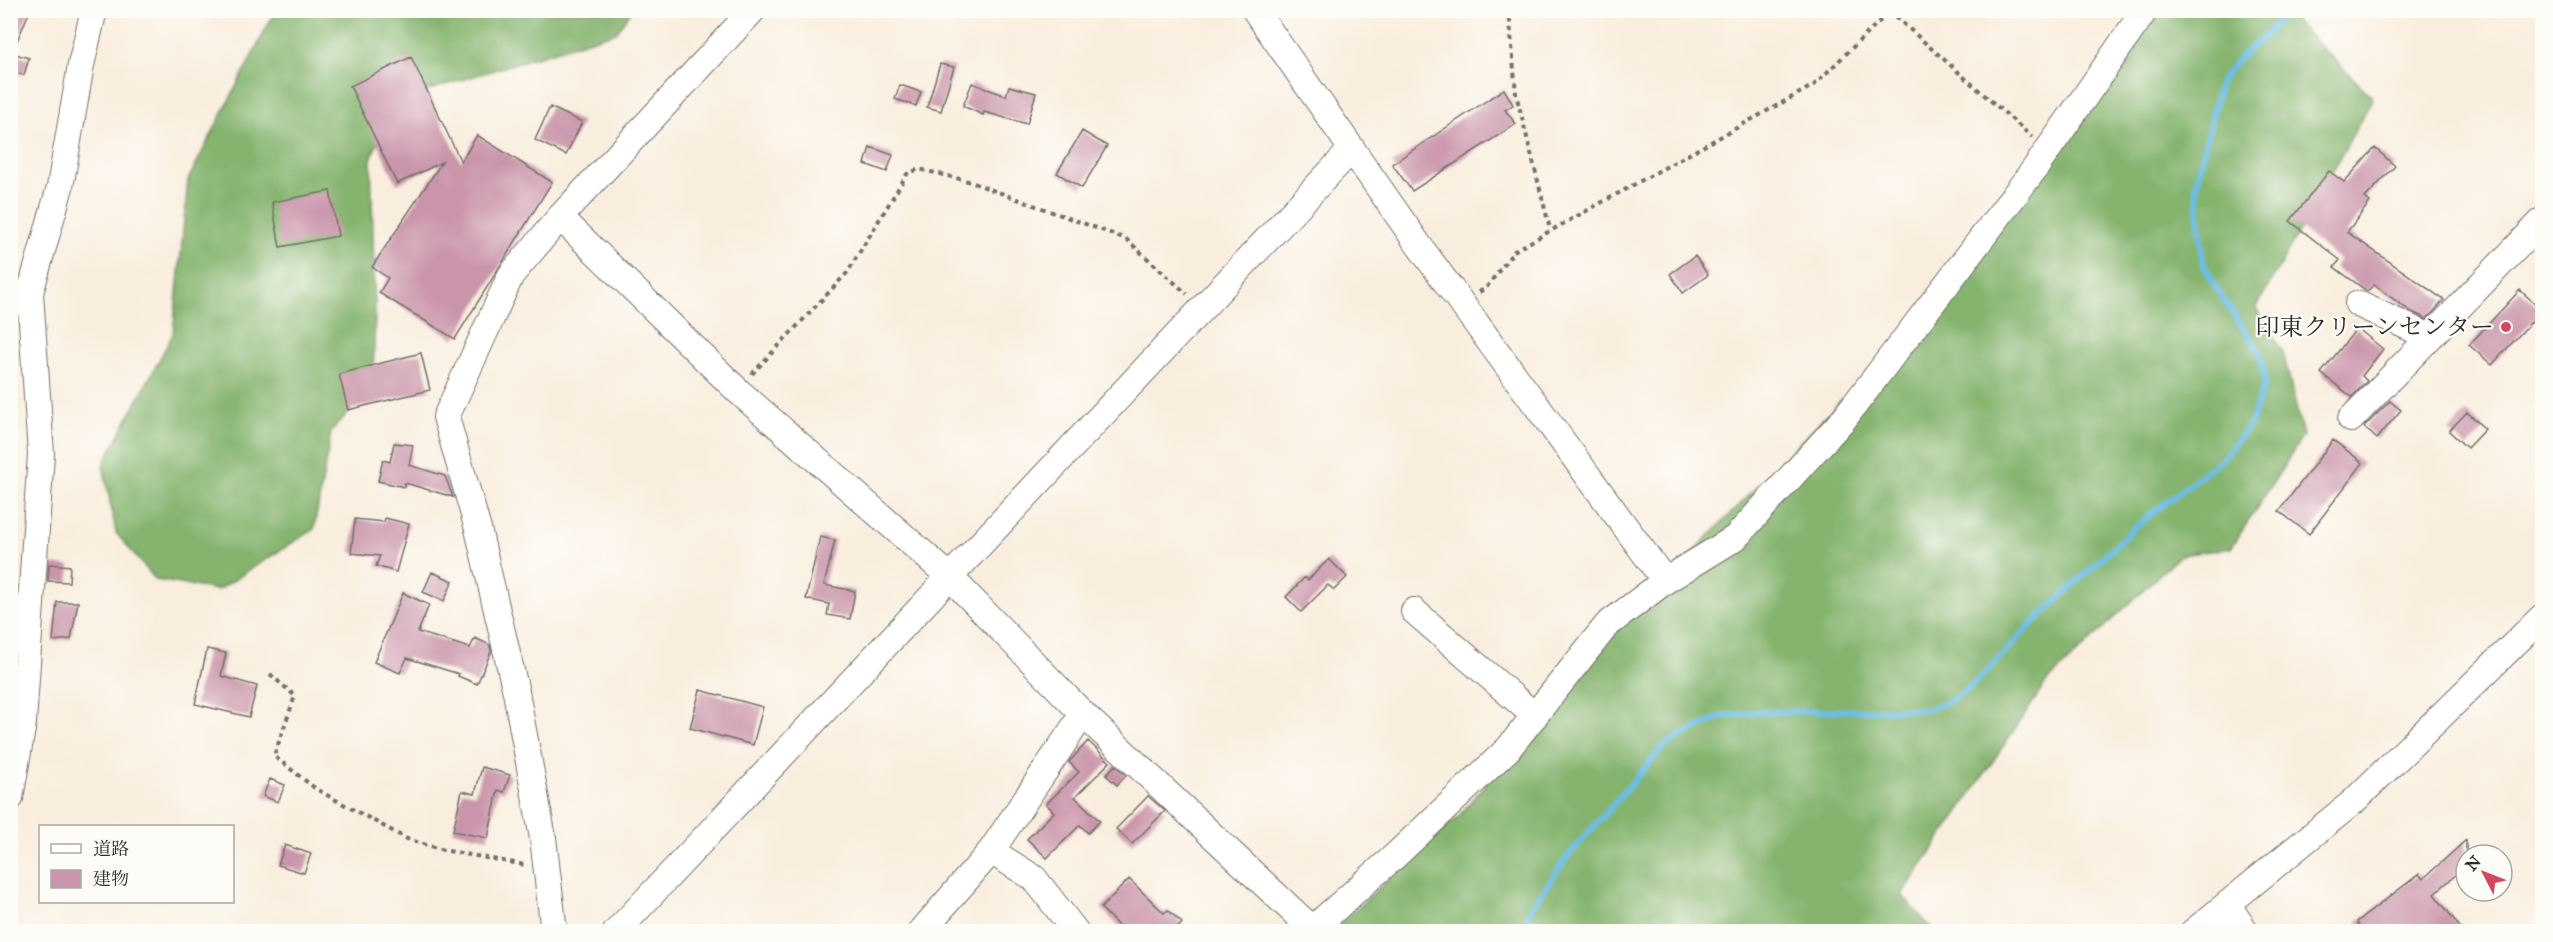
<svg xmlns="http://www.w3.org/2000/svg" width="2553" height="942" font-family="'IM FELL Great Primer','Noto Serif JP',serif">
<rect width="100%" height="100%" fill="#fdfcf7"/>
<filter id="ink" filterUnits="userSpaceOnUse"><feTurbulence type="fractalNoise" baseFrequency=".0167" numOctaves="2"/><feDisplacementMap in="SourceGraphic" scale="12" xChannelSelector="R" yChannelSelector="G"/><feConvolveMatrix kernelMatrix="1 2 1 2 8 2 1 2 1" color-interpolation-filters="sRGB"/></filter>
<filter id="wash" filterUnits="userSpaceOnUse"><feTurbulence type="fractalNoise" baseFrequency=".008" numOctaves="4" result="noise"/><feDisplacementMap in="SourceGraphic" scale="24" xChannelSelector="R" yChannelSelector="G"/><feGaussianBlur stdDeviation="1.35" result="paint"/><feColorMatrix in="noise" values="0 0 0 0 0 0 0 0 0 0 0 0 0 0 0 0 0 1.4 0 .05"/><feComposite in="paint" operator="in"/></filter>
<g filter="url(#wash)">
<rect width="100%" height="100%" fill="#f9eede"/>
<path fill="#85b46e" stroke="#58704c" stroke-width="1.5" d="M275,11H631L616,32L394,101L371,159L375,311L373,384L331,432L314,529L218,590L156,580L116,533L103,465L173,334L188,180Z
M2147,11H2296L2291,17L2373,98L2256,309L2283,352L2303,436L2231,548L2180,555L2046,683L1902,895L1934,931L1330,932L1458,817L1597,651L1951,287Z"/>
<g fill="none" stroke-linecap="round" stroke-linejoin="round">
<path stroke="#6bbee7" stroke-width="6" d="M1525,932L1530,909L1568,856L1664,746L1684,734L1723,716L1757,712L1927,709L1949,701L1967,690L1983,675L2031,625L2135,527L2223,458L2251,423L2265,382L2260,353L2218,291L2203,263L2196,185L2220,82L2239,58L2265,36L2287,10"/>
</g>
<g id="blocks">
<path fill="#ca95ab" d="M10,10H30L12,53L29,58L24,75L10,71Z
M411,57L461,162L477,135L552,182L455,339L379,293L388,278L372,267L442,162L397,184L350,86Z
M940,64L954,67L941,111L927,107Z
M972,83L1006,96L1009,86L1036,93L1027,124L984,112L983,115L963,106Z
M900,85L921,92L916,106L895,99Z
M1504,89L1513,105L1505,110L1516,124L1412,191L1392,164Z
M550,107L582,122L566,155L535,140Z
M1082,131L1107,146L1082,188L1057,173Z
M870,147L893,155L887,172L865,164Z
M2375,148L2395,166L2365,198L2370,202L2347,232L2444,300L2427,319L2410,311L2374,285L2367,291L2334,267L2340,260L2290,221L2329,171L2344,182Z
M330,191L338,236L280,247L272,202Z
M1695,256L1708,275L1683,293L1670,274Z
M2520,290L2542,310L2492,365L2469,345Z
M2357,328L2383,349L2362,376L2367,381L2352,397L2321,373Z
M421,353L430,390L348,410L339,374Z
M2390,401L2401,410L2377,439L2364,427Z
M2467,412L2485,429L2467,448L2449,431Z
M2333,440L2363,463L2309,534L2279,511Z
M394,443L413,445L409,465L445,476L453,497L405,483L404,487L378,481L383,460L390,462Z
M385,518L409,524L396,572L376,566L380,556L351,553L355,519L384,522Z
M820,537L835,540L824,585L855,591L850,619L827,615L829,604L806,599Z
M1329,559L1347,577L1334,590L1328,585L1301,612L1286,597L1305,577L1308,580Z
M49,564L70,566L69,582L48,581Z
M432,572L453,581L444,601L423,592Z
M403,593L429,605L418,632L470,648L475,638L490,645L491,652L477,684L458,676L459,674L407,658L400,673L374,662Z
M57,602H78L71,639L53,641Z
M207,649L226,653L221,676L257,686L249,717L195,704Z
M700,690L763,707L753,745L690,728Z
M1088,741L1110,762L1075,797L1100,821L1088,833L1080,825L1047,858L1027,839L1054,812L1046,804L1079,772L1069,762Z
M1115,765L1126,775L1117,785L1106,775Z
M482,767L510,775L504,792L498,790L488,838L453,831L462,791L475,794Z
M270,779L285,785L278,802L263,796Z
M1148,796L1165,811L1132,844L1116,829Z
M2466,840V866L2434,894L2464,932H2364L2357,922L2419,874L2423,879Z
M285,845L311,854L304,873L278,865Z
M1129,879L1164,913L1168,910L1182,923L1174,932H1124L1101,908Z"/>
</g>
</g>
<g filter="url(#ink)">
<use href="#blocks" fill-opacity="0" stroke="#736f6a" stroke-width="1.5"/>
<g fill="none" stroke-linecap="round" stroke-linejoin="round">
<g stroke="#736f6a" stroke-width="28">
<path id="minor" d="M1255,10L1418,244L1665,581
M560,217L737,390L950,577L1083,714L1312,929
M2358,304L2430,337
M2351,419L2542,221
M1414,611L1535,716
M10,798L23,723L41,454L30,293L60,187L81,65L94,10
M991,851L1083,714
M2227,904L2246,932
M554,932L543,838L516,692L478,529L446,417L511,275L560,217L753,10
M616,932L1352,149
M921,932L991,851L1034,878L1076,932
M1309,932L1396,855L1508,749L1607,625L1665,581L1735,538L1843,420L2036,167L2145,10
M2193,932L2353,802L2542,617"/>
</g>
<path stroke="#736f6a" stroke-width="4" stroke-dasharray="4.5 4.5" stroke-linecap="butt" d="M1509,10L1516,94L1550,229
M1889,11L2032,137
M1479,292L1486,288L1514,251L1814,85L1889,12
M752,374L847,273L907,174L919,169L968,181L1126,239L1187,294
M270,674L295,696L274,756L316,789L407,839L443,850L525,865"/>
<use href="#minor" stroke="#fff" stroke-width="26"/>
</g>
</g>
<circle fill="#d1495b" stroke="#fdfcf7" stroke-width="2" cx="2506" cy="327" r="6"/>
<g text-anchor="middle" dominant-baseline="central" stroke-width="4.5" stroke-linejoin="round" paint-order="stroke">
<g font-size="24" fill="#2b2b2b" stroke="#fdfcf7" text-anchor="end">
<text x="2494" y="327">印東クリーンセンター</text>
</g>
</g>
<rect width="2553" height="942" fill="none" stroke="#fdfcf7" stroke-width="36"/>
<rect x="39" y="825" width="195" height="78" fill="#fdfcf7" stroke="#a9a8a5" stroke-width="1.5"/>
<rect x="51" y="844" width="30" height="9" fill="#ffffff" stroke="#a9a8a5" stroke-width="1.5"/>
<text x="93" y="855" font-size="18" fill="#2b2b2b">道路</text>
<rect x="51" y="870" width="30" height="18" fill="#ca95ab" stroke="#a9a8a5" stroke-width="1.5"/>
<text x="93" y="885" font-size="18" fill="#2b2b2b">建物</text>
<g transform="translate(2484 873) rotate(312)"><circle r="28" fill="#fdfcf7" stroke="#a9a8a5" stroke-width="1.5"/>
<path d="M0-4.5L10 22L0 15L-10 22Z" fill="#d1495b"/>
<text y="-9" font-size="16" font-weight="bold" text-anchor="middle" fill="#2b2b2b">N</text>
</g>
</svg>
